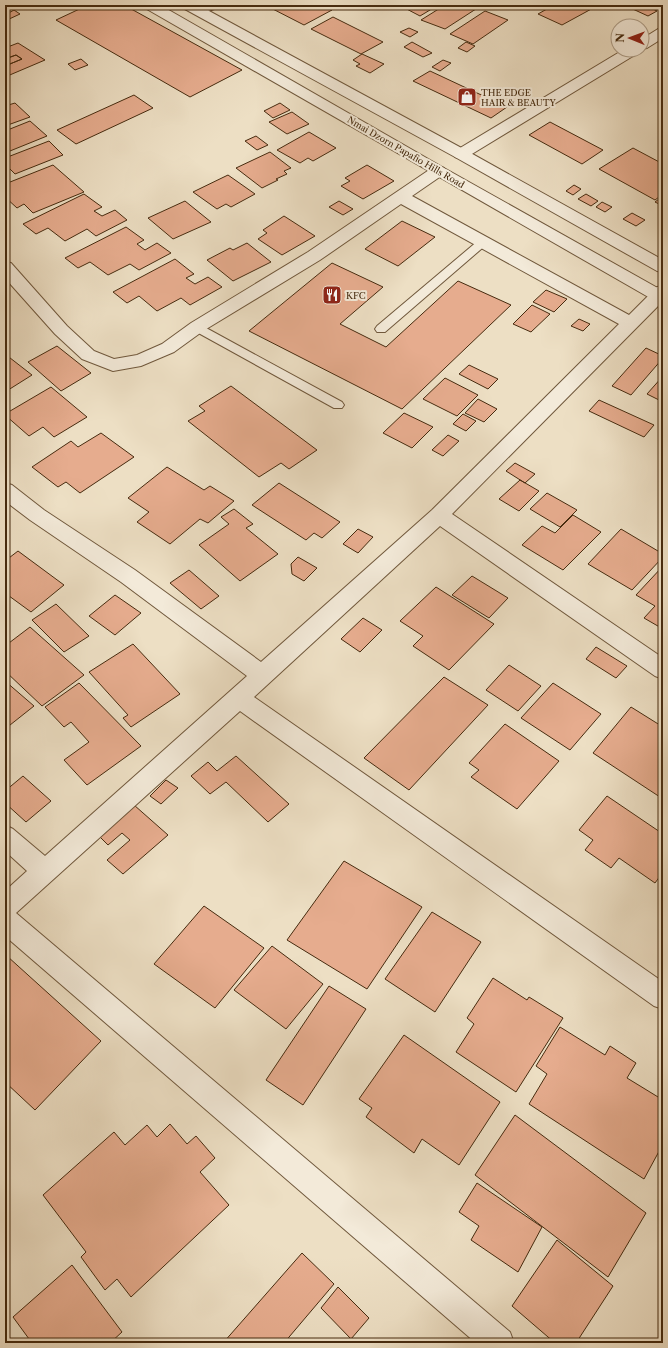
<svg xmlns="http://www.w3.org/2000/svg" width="668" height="1348" font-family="'Libre Caslon Text',serif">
<rect width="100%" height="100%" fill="#eddfc4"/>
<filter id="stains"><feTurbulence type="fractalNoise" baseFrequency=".005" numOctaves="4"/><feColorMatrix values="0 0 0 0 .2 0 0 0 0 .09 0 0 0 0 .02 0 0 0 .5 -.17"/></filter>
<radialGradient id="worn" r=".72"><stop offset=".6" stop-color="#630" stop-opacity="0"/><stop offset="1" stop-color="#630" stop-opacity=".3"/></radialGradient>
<path fill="#e6ac8e" stroke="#462b0f" d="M88,5H124L242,70L190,97L56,20Z
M265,5H321L332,10L304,25Z
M399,5H431L435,7L420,16Z
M445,5H475L479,7L445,29L421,20Z
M554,5H591L595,7L562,25L538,14Z
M624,5H656L651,8L657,11L648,16Z
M14,10L20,14L7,20L5,19V15Z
M485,11L508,20L473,44L450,34Z
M333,17L383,42L361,54L311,29Z
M409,28L418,32L410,37L400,32Z
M412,42L432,53L423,57L404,47Z
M466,42L475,46L467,52L458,48Z
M18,43L45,60L5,77V66L22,59L16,55L5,59V48Z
M362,54L384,64L370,73L356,66L360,64L353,60Z
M16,55L22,59L5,66V59Z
M81,59L88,65L75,70L68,64Z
M443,60L451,63L440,71L432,67Z
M430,71L507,107L491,118L413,81Z
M134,95L153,108L76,144L57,130Z
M15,103L30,117L5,126V106Z
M280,103L290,110L273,118L264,111Z
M292,112L309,124L287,134L269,122Z
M30,121L47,136L5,153V131Z
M550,122L603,150L582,164L529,135Z
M309,132L336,148L313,161L308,158L300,163L277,150Z
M256,136L268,145L257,150L245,141Z
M49,141L63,155L15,174L5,164V158Z
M633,148L663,164V194L655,200L599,169Z
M270,152L291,168L284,171L287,174L276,179L278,180L262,188L236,168Z
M53,165L84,192L33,213L24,204L17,208L5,197L9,195L6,192L9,191L5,187V184Z
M367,165L394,181L363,199L341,186L350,181L345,178Z
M228,175L255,194L231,207L226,204L217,209L193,192Z
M574,185L581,189L573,195L566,191Z
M84,194L102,207L94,211L102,216L115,210L127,220L96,236L87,229L65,241L48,228L36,234L23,224Z
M586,194L598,201L591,206L578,199Z
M663,196V206L655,202Z
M185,201L211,222L173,239L148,218Z
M339,201L353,209L343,215L329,207Z
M602,202L612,207L605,212L596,207Z
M632,213L645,220L636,226L623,219Z
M284,216L315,236L282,255L258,239L267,233L263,230Z
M402,221L435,237L398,266L365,249Z
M126,227L144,240L137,244L145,250L157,243L171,253L139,270L130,264L108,275L90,262L78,268L65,258Z
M247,243L271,262L233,281L207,260L230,248L233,250Z
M175,259L194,274L186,278L195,284L208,277L222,287L190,305L181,298L157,311L139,296L127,303L113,292Z
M332,263L383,287L340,324L386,347L458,281L511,305L402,409L249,331Z
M546,290L567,299L554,312L533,302Z
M532,305L550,314L531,332L513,324Z
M579,319L590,324L583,331L571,326Z
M57,346L91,373L61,391L28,362Z
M646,348L663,356V358L631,395L612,386Z
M5,354L32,375L5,392Z
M469,365L498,379L488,389L459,374Z
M663,376V402L647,394Z
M445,378L478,395L457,416L423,399Z
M231,386L317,450L289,469L281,463L259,477L188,421L205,411L199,406Z
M51,387L87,417L54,437L43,427L29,436L5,415V414Z
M478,399L497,409L484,422L465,413Z
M599,400L654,425L644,437L589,411Z
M404,413L433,427L412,448L383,433Z
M463,414L476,421L466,431L453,424Z
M101,433L134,457L80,493L66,482L58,487L32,467L71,441L78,447Z
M448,435L459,441L443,456L432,450Z
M515,463L535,474L525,483L506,471Z
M167,467L204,490L210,486L234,501L208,523L200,519L170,544L137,522L149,512L128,498Z
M520,480L539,491L519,511L499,499Z
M279,483L340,522L322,538L314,533L306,540L252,505Z
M547,493L577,510L560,527L530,509Z
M234,509L253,524L246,528L278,554L240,581L199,545L229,524L221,517Z
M573,515L601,532L563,570L522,545L542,526L555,533Z
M358,529L373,537L358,553L343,544Z
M621,529L663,554V557L632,590L588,564Z
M18,551L64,585L31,612L5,593V561Z
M298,557L317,568L304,581L292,574L291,564Z
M663,566V629L644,618L655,606L636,595Z
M189,570L219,596L201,609L170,583Z
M472,576L508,598L489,618L452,595Z
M436,587L494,624L449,670L413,646L423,636L400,621Z
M115,595L141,613L115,635L89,616Z
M56,604L89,636L64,652L32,620Z
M363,618L382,630L360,652L341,639Z
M30,627L84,675L42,706L5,671V646Z
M133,644L180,694L131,727L123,718L128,715L89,672Z
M596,647L627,666L616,678L586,659Z
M509,665L541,686L518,711L486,690Z
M444,677L488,705L409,790L364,758Z
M5,681L34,706L5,729Z
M79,683L141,746L87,785L64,760L89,742L71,722L64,727L45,707Z
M553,683L601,714L570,750L521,718Z
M631,707L663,727V799L593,753Z
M505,724L559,761L517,809L471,777L479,770L469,763Z
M236,756L289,804L268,822L226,782L210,794L191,776L208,762L217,771Z
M23,776L51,801L26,822L5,803V791Z
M166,780L178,788L161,804L150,796Z
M607,796L663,834V872L655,883L619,858L611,868L585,850L593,840L579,830Z
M134,805L168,835L123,874L107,860L130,840L122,833L108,845L98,835Z
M344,861L422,907L367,989L287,940Z
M204,906L264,948L215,1008L154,964Z
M432,912L481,942L435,1012L385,979Z
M272,946L323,984L286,1029L234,990Z
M7,956L101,1041L35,1110L5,1082V958Z
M493,978L527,1000L529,997L563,1018L516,1092L456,1052L474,1024L467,1018Z
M329,986L366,1009L303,1105L266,1080Z
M560,1027L605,1055L610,1046L636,1063L627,1078L663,1100V1144L644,1179L529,1104L547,1074L536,1066Z
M404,1035L500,1102L459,1165L422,1139L414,1153L366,1117L372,1108L359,1099Z
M515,1115L646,1213L608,1277L475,1175Z
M170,1124L187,1144L196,1136L215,1158L200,1172L229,1205L131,1297L117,1279L105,1290L81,1257L86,1252L43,1195L114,1132L125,1145L147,1125L157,1137Z
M477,1183L542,1227L518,1272L471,1240L479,1226L459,1212Z
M557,1240L613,1286L576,1343H555L512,1306Z
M302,1253L334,1284L284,1343H223Z
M72,1265L122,1332L110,1343H32L13,1317Z
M338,1287L369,1318L351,1339L321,1308Z"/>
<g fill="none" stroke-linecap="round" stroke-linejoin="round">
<g stroke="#70583c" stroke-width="2">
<path id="service" d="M209,5H222L221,7L198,14L194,11L195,9Z
M483,239L487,240L488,242L487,244L385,332H377L375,329L377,326L479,240Z
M197,323L342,402L344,405L342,408H334L193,330L191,327L193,324Z"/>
</g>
<g stroke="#70583c" stroke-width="2">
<path id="minor" d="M663,28V38L647,48L642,49V39L658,29Z
M623,50H640L638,53L467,157L461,159L455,157L453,154L455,151Z
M438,166L444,168L446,171L444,174L412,196L629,315L657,287L663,286V301L452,514L663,658V679L655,676L440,526L254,697L663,982V1009L654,1006L240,711L16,913L510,1332L514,1343H476L5,936V891L27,871L5,851V825L13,829L45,856L247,676L121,582L30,520L5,501V483L12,485L44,510L135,570L261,662L432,510L619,324L401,204L320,260L203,331L174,352L141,366L113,371L82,359L55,334L5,278V262L11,263L67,326L94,351L114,359L137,355L162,344L191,323L308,252L432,168Z"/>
</g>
<g stroke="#70583c" stroke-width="2">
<path id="tertiary" d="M143,5H160L444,168L663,291V304L657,302L145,8Z
M181,5H198L467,151L663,260V272L657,271L455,157L183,8Z"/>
</g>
<use href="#service" fill="#f3ead9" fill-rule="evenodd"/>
<use href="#minor" fill="#f3ead9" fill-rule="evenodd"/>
<use href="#tertiary" fill="#f3ead9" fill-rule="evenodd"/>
</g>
<defs>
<g id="shop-square" transform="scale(1)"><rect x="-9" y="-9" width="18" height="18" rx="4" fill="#8f2418" stroke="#f3ead9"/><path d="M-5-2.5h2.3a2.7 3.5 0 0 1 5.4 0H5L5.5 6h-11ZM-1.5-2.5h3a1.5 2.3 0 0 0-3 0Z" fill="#fff"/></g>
<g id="restaurant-square" transform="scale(1)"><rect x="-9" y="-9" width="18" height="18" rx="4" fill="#8f2418" stroke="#f3ead9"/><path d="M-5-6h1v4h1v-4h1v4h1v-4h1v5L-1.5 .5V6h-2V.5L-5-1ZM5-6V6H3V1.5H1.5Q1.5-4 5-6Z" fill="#fff"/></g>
</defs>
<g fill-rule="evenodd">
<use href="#shop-square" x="467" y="97"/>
<use href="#restaurant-square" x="332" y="295"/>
</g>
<g text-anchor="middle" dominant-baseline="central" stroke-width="4" stroke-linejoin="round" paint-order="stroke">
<g font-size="9" fill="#462b0f" stroke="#f3ead9" text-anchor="start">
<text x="481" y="92">THE EDGE<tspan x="481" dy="10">HAIR &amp; BEAUTY</tspan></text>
<text x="346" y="295">KFC</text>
</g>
<g font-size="9" fill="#462b0f" stroke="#f3ead9">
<text transform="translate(406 152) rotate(30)">Nmai Dzorn Papafio Hills Road</text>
</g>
</g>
<rect width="668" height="1348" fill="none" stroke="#eddfc4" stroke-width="20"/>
<rect x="6" y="6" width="656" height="1336" fill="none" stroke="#462b0f" stroke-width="2"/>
<rect x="10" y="10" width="648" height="1328" fill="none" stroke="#462b0f"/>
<g transform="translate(630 38) rotate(271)"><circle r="19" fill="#f3ead9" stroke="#ae9e88"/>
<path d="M0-3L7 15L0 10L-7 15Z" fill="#8f2418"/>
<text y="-6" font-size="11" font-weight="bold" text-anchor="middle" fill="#462b0f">N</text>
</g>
<rect width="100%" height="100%" filter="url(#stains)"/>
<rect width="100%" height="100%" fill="url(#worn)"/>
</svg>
